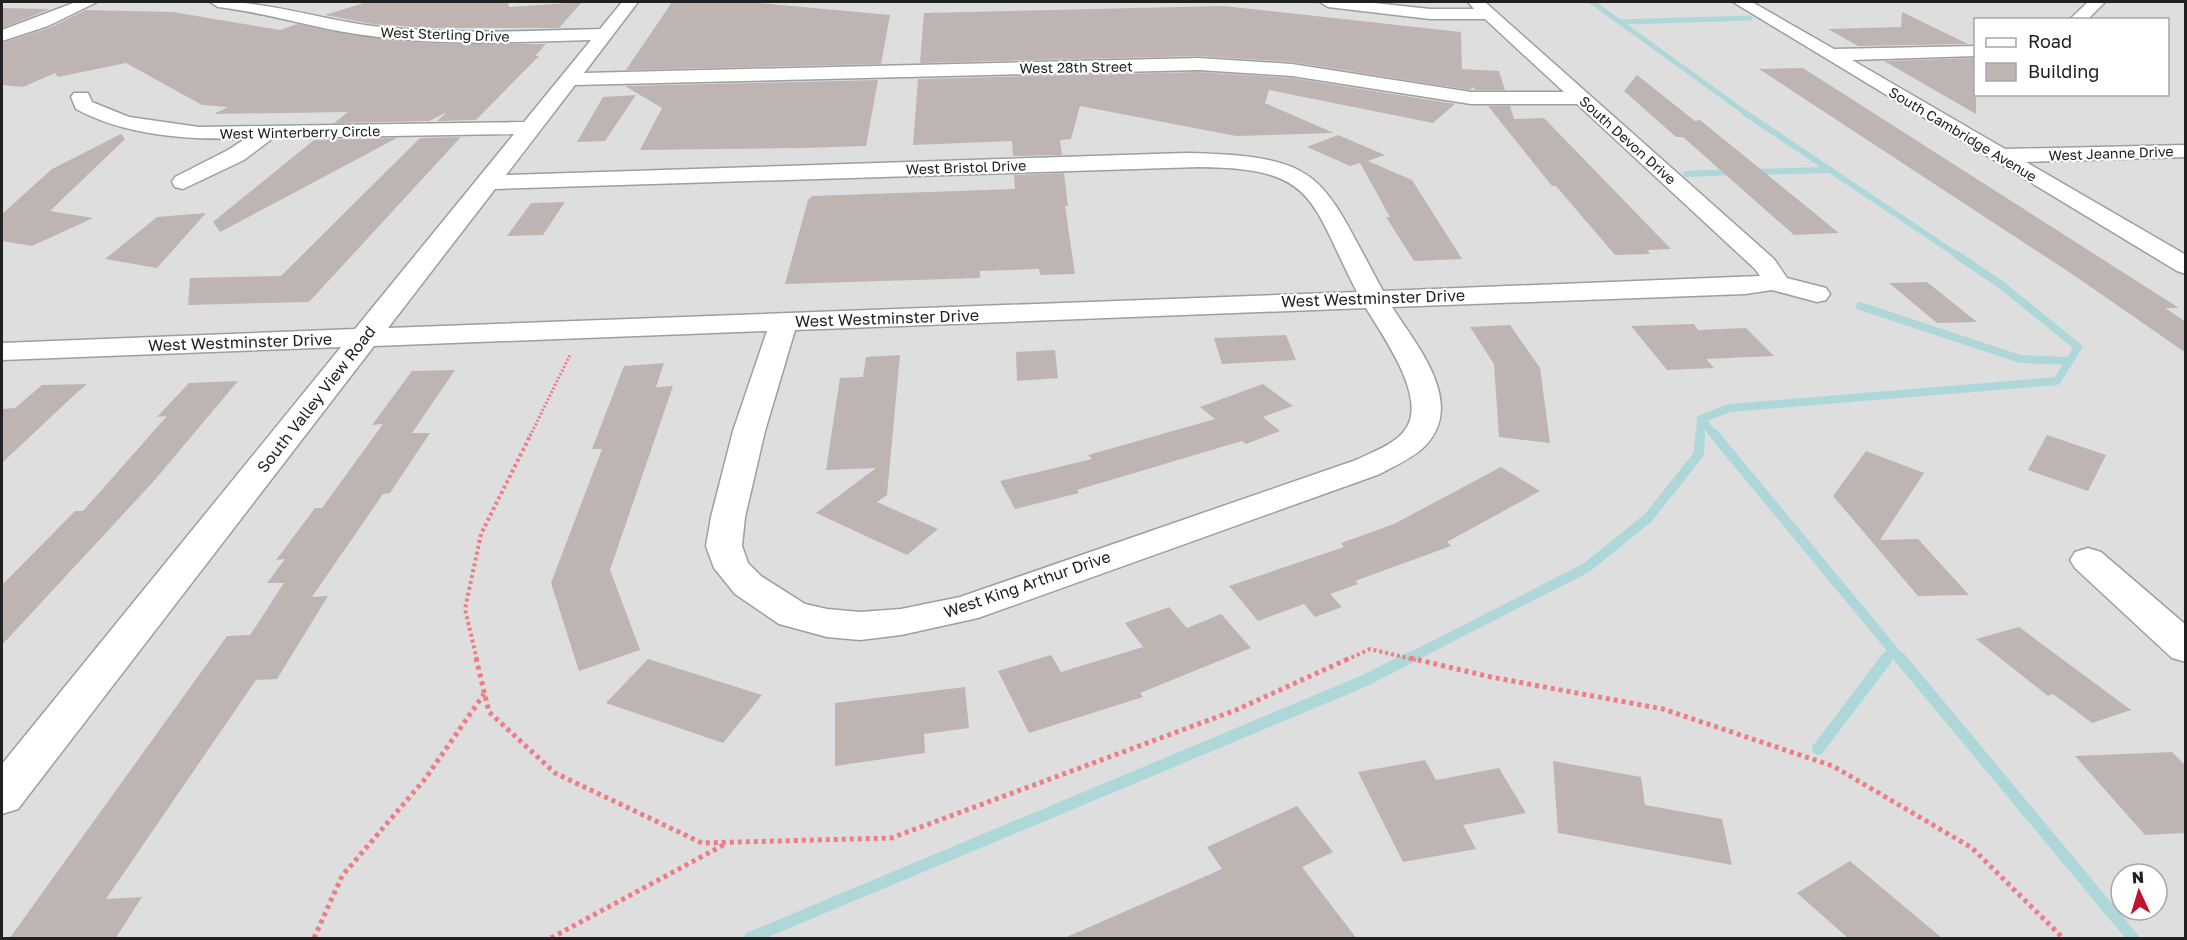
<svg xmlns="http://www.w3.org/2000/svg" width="2187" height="940" font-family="'Golos Text',sans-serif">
<rect width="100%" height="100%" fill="#f1ede9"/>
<path fill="#dfdedf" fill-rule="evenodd" d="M2,2H2185V938H2ZM1976,20H2168V94H1976ZM2121,874H2157V910H2121Z"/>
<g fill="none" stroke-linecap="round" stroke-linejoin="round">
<path stroke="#aed7da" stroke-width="5" d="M1592,2L1747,114
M1620,22L1750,18"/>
<path stroke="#aed7da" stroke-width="6" d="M1745,113L1960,257
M1752,172L1829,170
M1686,174L1735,172"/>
<path stroke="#aed7da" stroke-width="8" d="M1860,306L2020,359L2069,361
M1701,419L1715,436
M1700,436L1701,419L1729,408L2057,381L2078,347L2000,284L1957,255"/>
<path stroke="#aed7da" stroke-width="10" d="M1714,434L1901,660
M1406,660L1586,568L1648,518L1699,454L1700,434
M1886,660L1893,650"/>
<path stroke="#aed7da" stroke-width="12" d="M1900,658L2133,938
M1818,749L1887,658
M750,938L1364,681L1409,658"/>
</g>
<path fill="#beb5b2" d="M367,2H508L509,7L582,2L559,28H429L372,24L325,15Z
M672,2H748L890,15L881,64L626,70Z
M1224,6L1461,32L1462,69L1499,71L1505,90H1475L1473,87L1470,90L1292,62L1199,56L920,63L924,13Z
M2,8L50,9L2,28Z
M86,10L173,12L280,30L297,24L398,41L453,44H546L535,56H539L476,120L437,121L447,112L429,121L334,123L348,112L214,114L228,107L202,105L126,63L58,77L55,73L23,87L2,85V43L49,28Z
M1902,12L1968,44L1858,46L1828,29L1901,27Z
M1976,58V114L1884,61Z
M1803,68L2179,308H2165L2186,322V353L2075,276L1759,69Z
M1199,72L1292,78L1455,104L1433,123L1269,90L1265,103L1334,133L1236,136L1080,106L1071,139L1060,140L1062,155L1013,156L1012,141L913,145L918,79Z
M1637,75L1695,121L1700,120L1839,233L1794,235L1683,137H1676L1624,91Z
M878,80L866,146L802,148L640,150L662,108L625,86Z
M636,95L605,141L577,142L603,97Z
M1488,106H1510L1514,119L1544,118L1671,249L1647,250L1650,254L1615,255L1556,186H1552Z
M121,134L125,139L50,211L93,218L32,246L2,241V214L52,169Z
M1338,135L1385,155L1368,161L1412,180L1462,259L1414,261L1386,217H1390L1360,163L1350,166L1307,147Z
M461,137L309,302L188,305L190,278L281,276L420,138Z
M397,138L220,232L213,222L314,140Z
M1064,173L1068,206H1065L1075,274L1040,275L1039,269L980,271V278L785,284L808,200L812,196L1015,189L1014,175Z
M565,202L543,235L507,236L531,203Z
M206,213L157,268L105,259L157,217Z
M1927,282L1977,322L1937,323L1889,283Z
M1694,324L1698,330L1746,328L1774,356L1706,359L1714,368L1667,370L1631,326Z
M1510,325L1540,368L1550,443L1499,437L1494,364L1470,327Z
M1286,335L1296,360L1222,364L1214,338Z
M1055,350L1058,378L1017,381L1016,352Z
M900,355L887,495L877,502L938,529L907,555L816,513L876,468L826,470L840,378L863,377L866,357Z
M664,363L656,387L673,386L610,570L640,650L579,671L551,583L602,449H592L624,366Z
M455,370L412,433H430L390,493L383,494L312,597L328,596L277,679L256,680L106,899L142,897L115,939H9L227,636L250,635L284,583H267L285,559L276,560L315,508H322L383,424L372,425L412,371Z
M238,381L153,482L2,645V585L75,511H83L167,416L157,417L189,383Z
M87,384L69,400L2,463V409L15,408L42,385Z
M1263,384L1293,406L1263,417L1280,431L1246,444L1242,441L1077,490L1079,493L1015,509L1000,481L1092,459L1088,455L1215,419L1200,407Z
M2047,435L2106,455L2088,491L2028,470Z
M1866,451L1924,473L1880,540L1918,539L1969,595L1918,596L1833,496Z
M1501,467L1540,491L1447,542L1451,546L1355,581L1358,584L1330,594L1342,607L1315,617L1304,604L1258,621L1229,586L1344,547L1341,543L1394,524Z
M1169,607L1187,628L1221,614L1251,648L1140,693L1143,697L1029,733L998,671L1051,655L1061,672L1143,647L1125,623Z
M2019,627L2131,710L2092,723L2053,694L2048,696L1976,639Z
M648,659L762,695L723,743L606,703Z
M965,687L969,728L924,734L925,753L835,766V703Z
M2172,752L2186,766V833L2145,835L2075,756Z
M1425,760L1436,780L1499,768L1526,813L1463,825L1476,849L1403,862L1358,772Z
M1553,761L1641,777L1645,805L1722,819L1732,865L1558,833Z
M1297,806L1333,852L1302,867L1357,939H1062L1222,869L1207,847Z
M1850,861L1943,939H1849L1797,893Z"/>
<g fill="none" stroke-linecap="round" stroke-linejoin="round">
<g stroke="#9e9e9e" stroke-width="3">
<path id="minor" d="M76,2H97L48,26L2,41V30Z
M210,2C264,0 318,19 372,26C447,35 524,31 600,29L622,2H638L584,73L1199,58L1292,64L1471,92H1564L1485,19H1430L1328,7L1320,2H1365L1430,9H1474L1468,2H1485L1774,259L1787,278L1826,288L1830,294L1826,300L1817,302L1772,290L1745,294L1392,307C1417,346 1468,405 1423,448C1411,459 1394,466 1380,474L978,618L901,635L860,640L827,637L779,624L735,594L714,568L706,546L711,517L733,431L767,331L374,346L18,809L2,814V764L341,347L2,360V343L355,329L514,134L273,138L244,160L183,189L175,187L172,182L175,177L228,150L245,139C188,139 128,137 76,109L71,97L74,93H88L92,102L129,117L199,127L524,122L591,40C518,42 444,46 371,36C319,30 270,13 218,7ZM1199,70L1292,76L1471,104H1577L1755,269L1760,276L1383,291C1320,176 1327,156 1185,153L506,175L575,85ZM1199,167C1317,168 1309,199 1357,292L388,328L495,189ZM1366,308C1382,335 1426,395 1407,427C1397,444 1372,452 1356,460L960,597L901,609L860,612L827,609L805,604L761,576L748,563L742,546L745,517L765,431L795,330Z
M1733,2H1752L1834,49L1976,46V56L1852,60L2005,149L2186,145V157L2026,162L2186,255V274L2177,271Z
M2088,2H2105L2087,20H2069Z
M2088,548L2101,552L2186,625V662L2172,658L2075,568L2070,560L2075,552Z"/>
</g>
<path stroke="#ed7e84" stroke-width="3" stroke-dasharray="2 2" stroke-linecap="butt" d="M530,436L570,355"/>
<path stroke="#ed7e84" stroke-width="4" stroke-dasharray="3 3" stroke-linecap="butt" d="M477,660L465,609L481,534L531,434
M1346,660L1370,649L1416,660"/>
<path stroke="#ed7e84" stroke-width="5" stroke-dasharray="4 4" stroke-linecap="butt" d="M476,658L489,712L555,773L702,843L891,838L1236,710L1350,658
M1410,658L1491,677L1663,709L1833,766L1972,848L2063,938
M314,938L342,876L425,779L484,694
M551,938L727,843"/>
<use href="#minor" fill="#fff" fill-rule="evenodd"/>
</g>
<g text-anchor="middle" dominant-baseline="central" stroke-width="4.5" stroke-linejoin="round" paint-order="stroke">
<g font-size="14" fill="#212121" stroke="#fff">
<text transform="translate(445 34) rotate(2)">West Sterling Drive</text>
<text transform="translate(1076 67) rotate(-1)">West 28th Street</text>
<text transform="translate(300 132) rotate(-1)">West Winterberry Circle</text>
<text transform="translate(1963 134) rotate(31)">South Cambridge Avenue</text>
<text transform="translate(1628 140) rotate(42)">South Devon Drive</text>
<text transform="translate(2111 153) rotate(-2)">West Jeanne Drive</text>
<text transform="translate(966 167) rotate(-2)">West Bristol Drive</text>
</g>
<g font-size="16" fill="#212121" stroke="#fff">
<text transform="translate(1373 298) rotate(-2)">West Westminster Drive</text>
<text transform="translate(887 318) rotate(-2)">West Westminster Drive</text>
<text transform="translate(240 342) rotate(-2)">West Westminster Drive</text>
<text transform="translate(316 399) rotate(-52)">South Valley View Road</text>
<text transform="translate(1027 584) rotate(-19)">West King Arthur Drive</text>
</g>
</g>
<rect width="2187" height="940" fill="none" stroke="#212121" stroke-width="6"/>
<rect x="1974" y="18" width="195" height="78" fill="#ffffff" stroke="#a6a6a6" stroke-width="1.5"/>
<rect x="1986" y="38" width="30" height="9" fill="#ffffff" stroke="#a6a6a6" stroke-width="1.5"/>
<text x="2028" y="48" font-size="18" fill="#212121">Road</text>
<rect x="1986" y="63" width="30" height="18" fill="#beb5b2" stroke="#a6a6a6" stroke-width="1.5"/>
<text x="2028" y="78" font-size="18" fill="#212121">Building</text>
<g transform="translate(2139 892) rotate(356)"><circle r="28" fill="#ffffff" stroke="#a6a6a6" stroke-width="1.5"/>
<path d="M0-4.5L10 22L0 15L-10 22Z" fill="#bf1430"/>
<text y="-9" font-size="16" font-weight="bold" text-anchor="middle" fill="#212121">N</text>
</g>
</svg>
